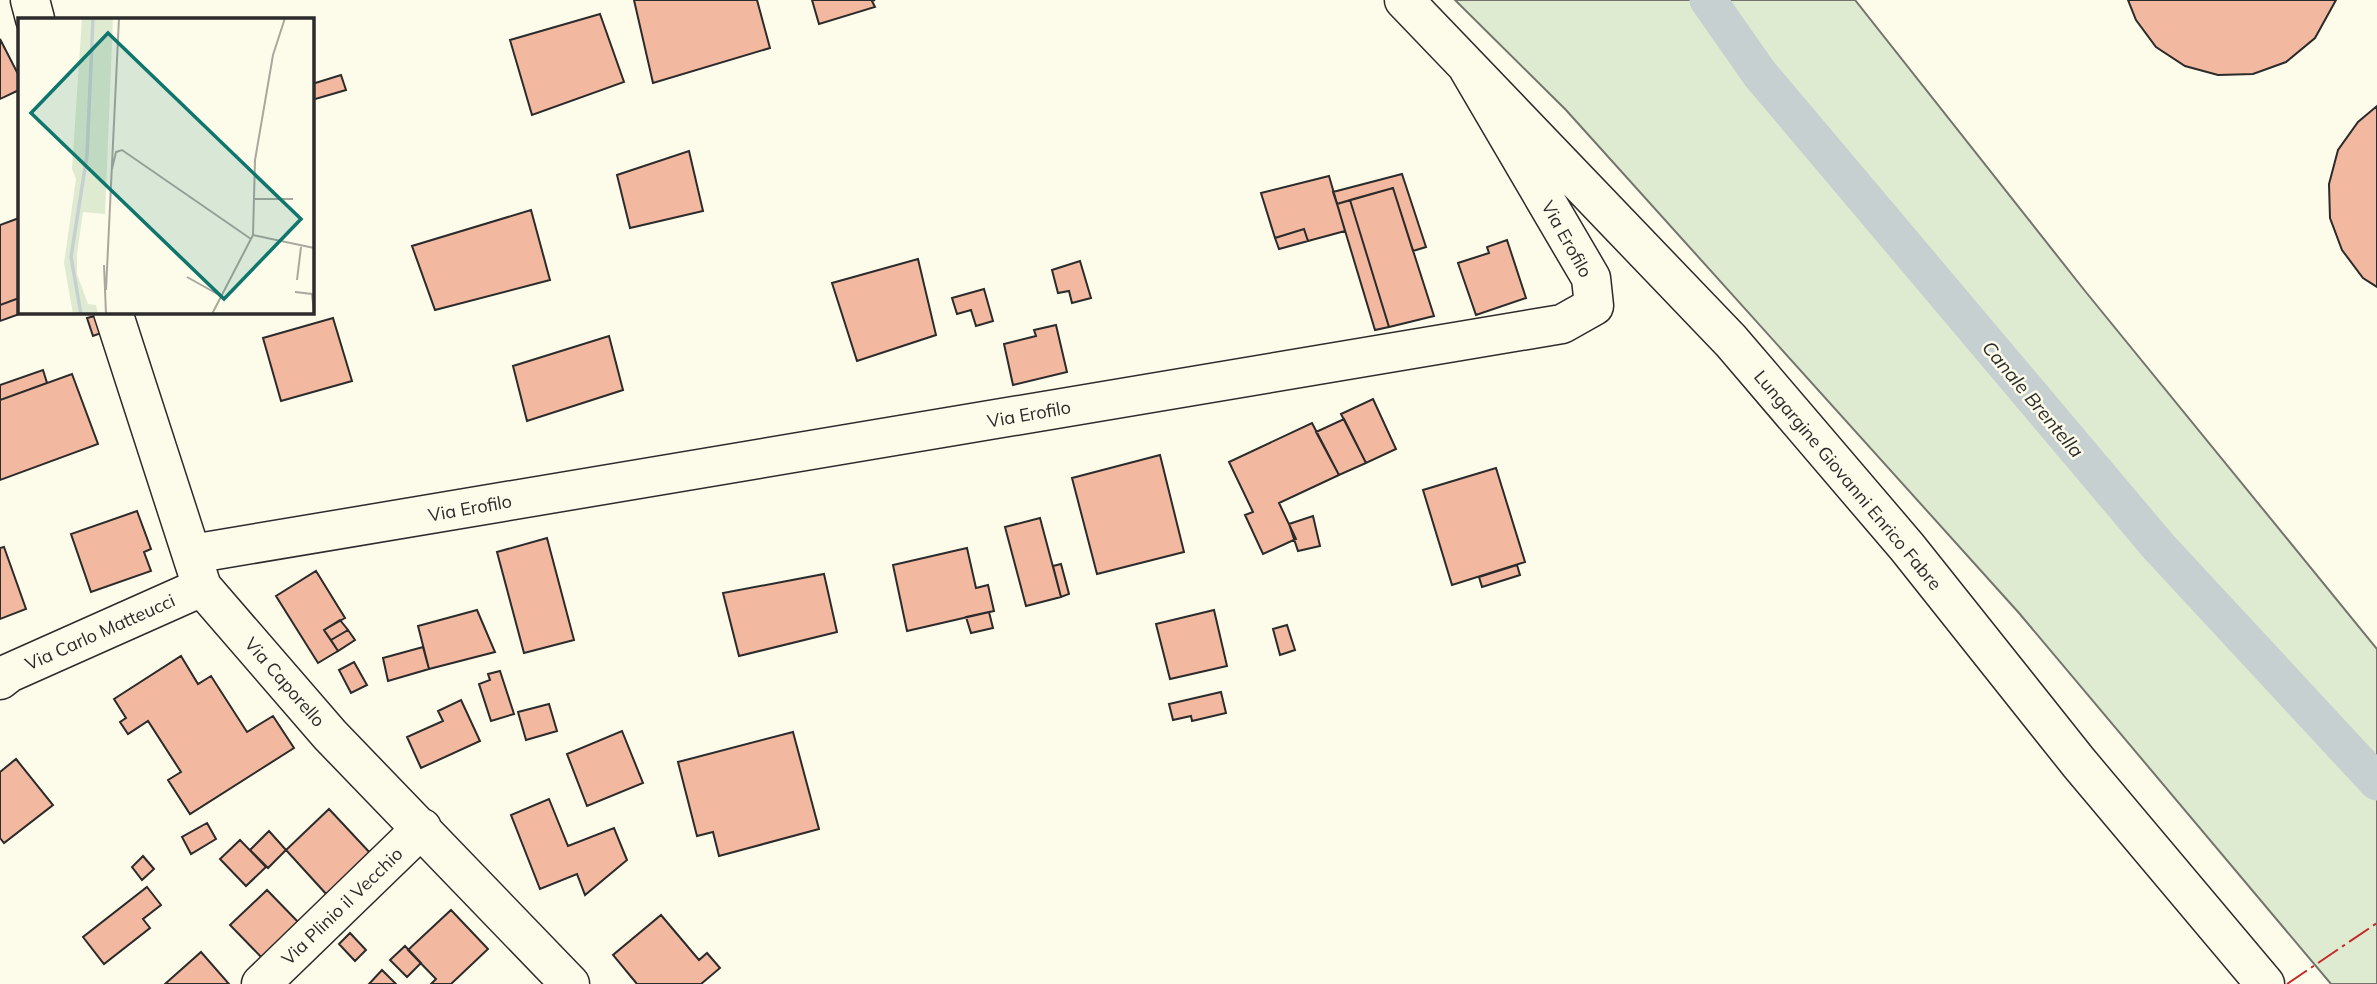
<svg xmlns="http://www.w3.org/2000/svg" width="2377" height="984" font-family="Mulish,sans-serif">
<rect width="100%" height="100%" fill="#fdfbea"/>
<path fill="#deebd1" stroke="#74746e" stroke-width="2" d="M1455,0H1855L2085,291L2377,649V984H2331L2019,613L1566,110Z"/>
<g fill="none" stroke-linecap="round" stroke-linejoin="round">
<path stroke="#c7d0d0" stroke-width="37" d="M1708,0L1759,73L2159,547L2377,782"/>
</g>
<path fill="#f2b8a0" stroke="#2b2b2b" stroke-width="2" d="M634,0H757L770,48L653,83Z
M812,0H875L872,1L875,7L819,24Z
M2128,0H2336L2315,38L2286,62L2253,74L2218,75L2185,66L2156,47L2136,20Z
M600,14L624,82L532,115L510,40Z
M0,39L19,76V90L0,99Z
M341,75L346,90L312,100V84Z
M2377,106V287L2363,278L2342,250L2330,218L2329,184L2338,150L2358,122Z
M689,151L703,211L630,228L617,175Z
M1402,174L1426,247L1413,251L1393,188L1337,204L1333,192Z
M1329,176L1345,231L1308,241L1304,229L1275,238L1261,193Z
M1393,188L1434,316L1389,327L1350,200Z
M1350,200L1389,327L1375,330L1337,204Z
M531,210L550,280L435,310L412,246Z
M19,218V298L0,305V225Z
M1304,229L1308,241L1279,249L1275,238Z
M1507,240L1526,298L1476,315L1458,263L1489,253L1487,247Z
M918,259L936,335L857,361L832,283Z
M1080,261L1091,298L1072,303L1069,291L1058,293L1052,270Z
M984,289L993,321L976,326L971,310L957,314L952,298Z
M19,298V312H25L0,321V305Z
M99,315L104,332L93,336L87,318Z
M333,318L352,381L281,401L263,338Z
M1056,325L1067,372L1013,385L1004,344L1036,336L1034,330Z
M609,336L623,390L527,421L513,366Z
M43,370L47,383L0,400V385Z
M72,374L98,444L0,480V400Z
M1373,399L1396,449L1366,463L1341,414Z
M1344,419L1366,463L1339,475L1316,432Z
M1312,423L1339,475L1279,503L1296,539L1263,554L1245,515L1253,512L1229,462Z
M1160,455L1184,552L1097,574L1072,478Z
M1496,468L1525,562L1452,585L1423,490Z
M137,511L151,549L144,552L151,571L91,592L71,534Z
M1313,516L1320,546L1298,551L1289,524Z
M1040,518L1061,597L1026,606L1005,527Z
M547,538L574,640L524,653L497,552Z
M4,547L26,609L0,619V548Z
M967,548L976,588L988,585L994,611L907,631L893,565Z
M1061,564L1069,594L1061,597L1053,566Z
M1517,565L1520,575L1482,587L1479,577Z
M316,571L345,618L324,630L338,651L318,663L276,596Z
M824,574L837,632L739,656L723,593Z
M477,610L495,652L429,669L418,626Z
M1214,610L1227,666L1170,679L1156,624Z
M989,612L993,628L971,633L966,617Z
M340,620L348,630L331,640L324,630Z
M1287,625L1295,650L1280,655L1273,629Z
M348,630L355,640L338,651L331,640Z
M423,647L429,669L388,681L383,658Z
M181,656L198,684L211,676L247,732L273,716L294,748L190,814L168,780L181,772L148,721L128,734L120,722L126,718L114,699Z
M354,662L367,685L351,693L339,670Z
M500,671L514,714L491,721L479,684L490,680L488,674Z
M1221,692L1226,713L1192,721L1191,716L1173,720L1169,704Z
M461,700L480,741L421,768L407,737L443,721L438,711Z
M549,704L557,731L526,740L518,712Z
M622,731L643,783L587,806L567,754Z
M793,732L819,829L719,856L713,832L697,836L678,762Z
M16,759L53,805L4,843L0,838V772Z
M549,799L568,846L614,828L627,860L585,895L577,874L540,889L511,815Z
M329,809L372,855L328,896L286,850Z
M207,823L216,839L191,854L182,837Z
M269,831L286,850L268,868L250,850Z
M240,840L266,867L246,886L220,859Z
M143,856L154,869L142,880L132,867Z
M147,887L161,905L143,919L150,928L104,964L83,937Z
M267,890L302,926L265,961L230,925Z
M451,910L488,949L451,984H431L436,979L408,950Z
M661,915L699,960L707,953L720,968L701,984H637L613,955Z
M350,933L366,950L355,961L339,944Z
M405,946L421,963L407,977L390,960Z
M201,952L229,984H165Z
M382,970L396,984H369Z"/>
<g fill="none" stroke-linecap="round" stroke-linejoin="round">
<g stroke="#2b2b2b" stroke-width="41">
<path id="minor" d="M30,0L35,19
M1404,0L1731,341L1907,547L2079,763L2265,984
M113,312L202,587L330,735L570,984
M192,554L1562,324L1594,306L1591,278L1468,68
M0,680L9,673L202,587
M261,984L422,828"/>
</g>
<use href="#minor" stroke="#fdfbea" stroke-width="38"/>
<path stroke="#c62828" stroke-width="2" stroke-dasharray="24 5 3.5 5" stroke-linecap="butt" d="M2287,984L2377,923"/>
</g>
<g text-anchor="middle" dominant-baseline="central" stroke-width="5" stroke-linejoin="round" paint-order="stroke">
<g font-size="18" fill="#2b2b2b" stroke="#fdfbea">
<text transform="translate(1567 239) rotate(61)">Via Erofilo</text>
<text transform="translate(1029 414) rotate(-10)">Via Erofilo</text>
<text transform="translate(1848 480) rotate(50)">Lungargine Giovanni Enrico Fabre</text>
<text transform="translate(470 508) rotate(-10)">Via Erofilo</text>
<text transform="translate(100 632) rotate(-24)">Via Carlo Matteucci</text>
<text transform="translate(285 682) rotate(49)">Via Caporello</text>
<text transform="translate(342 906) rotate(-44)">Via Plinio il Vecchio</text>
</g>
<g font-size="19" font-style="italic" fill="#2b2b2b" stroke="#fdfbea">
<text transform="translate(2033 399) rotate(50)">Canale Brentella</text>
</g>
</g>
<g transform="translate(18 18)">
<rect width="296" height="296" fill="#fdfbea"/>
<path d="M64,0H95L87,196L65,194L59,236V256L70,286L78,287L80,296H55L46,245L58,161L54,151Z" fill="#deebd1"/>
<path fill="none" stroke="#c7d0d0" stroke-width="3.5" d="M63,296L53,239L69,137L75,0"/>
<path fill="none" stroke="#a9a89e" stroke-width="2" d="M94,151L98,134L104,132L233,221M236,181H275M235,217L296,230M86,247L88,296M169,259L203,278M279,262L283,229M88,272L101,0M277,274L294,276L296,294M194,296L235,217L237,142L255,37L267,0"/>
<path fill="#0f766e" fill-opacity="0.15" stroke="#0f766e" stroke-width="3.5" d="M90,15L283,201L206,281L13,95Z"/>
<rect width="296" height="296" fill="none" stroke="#2b2b2b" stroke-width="3.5"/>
</g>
</svg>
